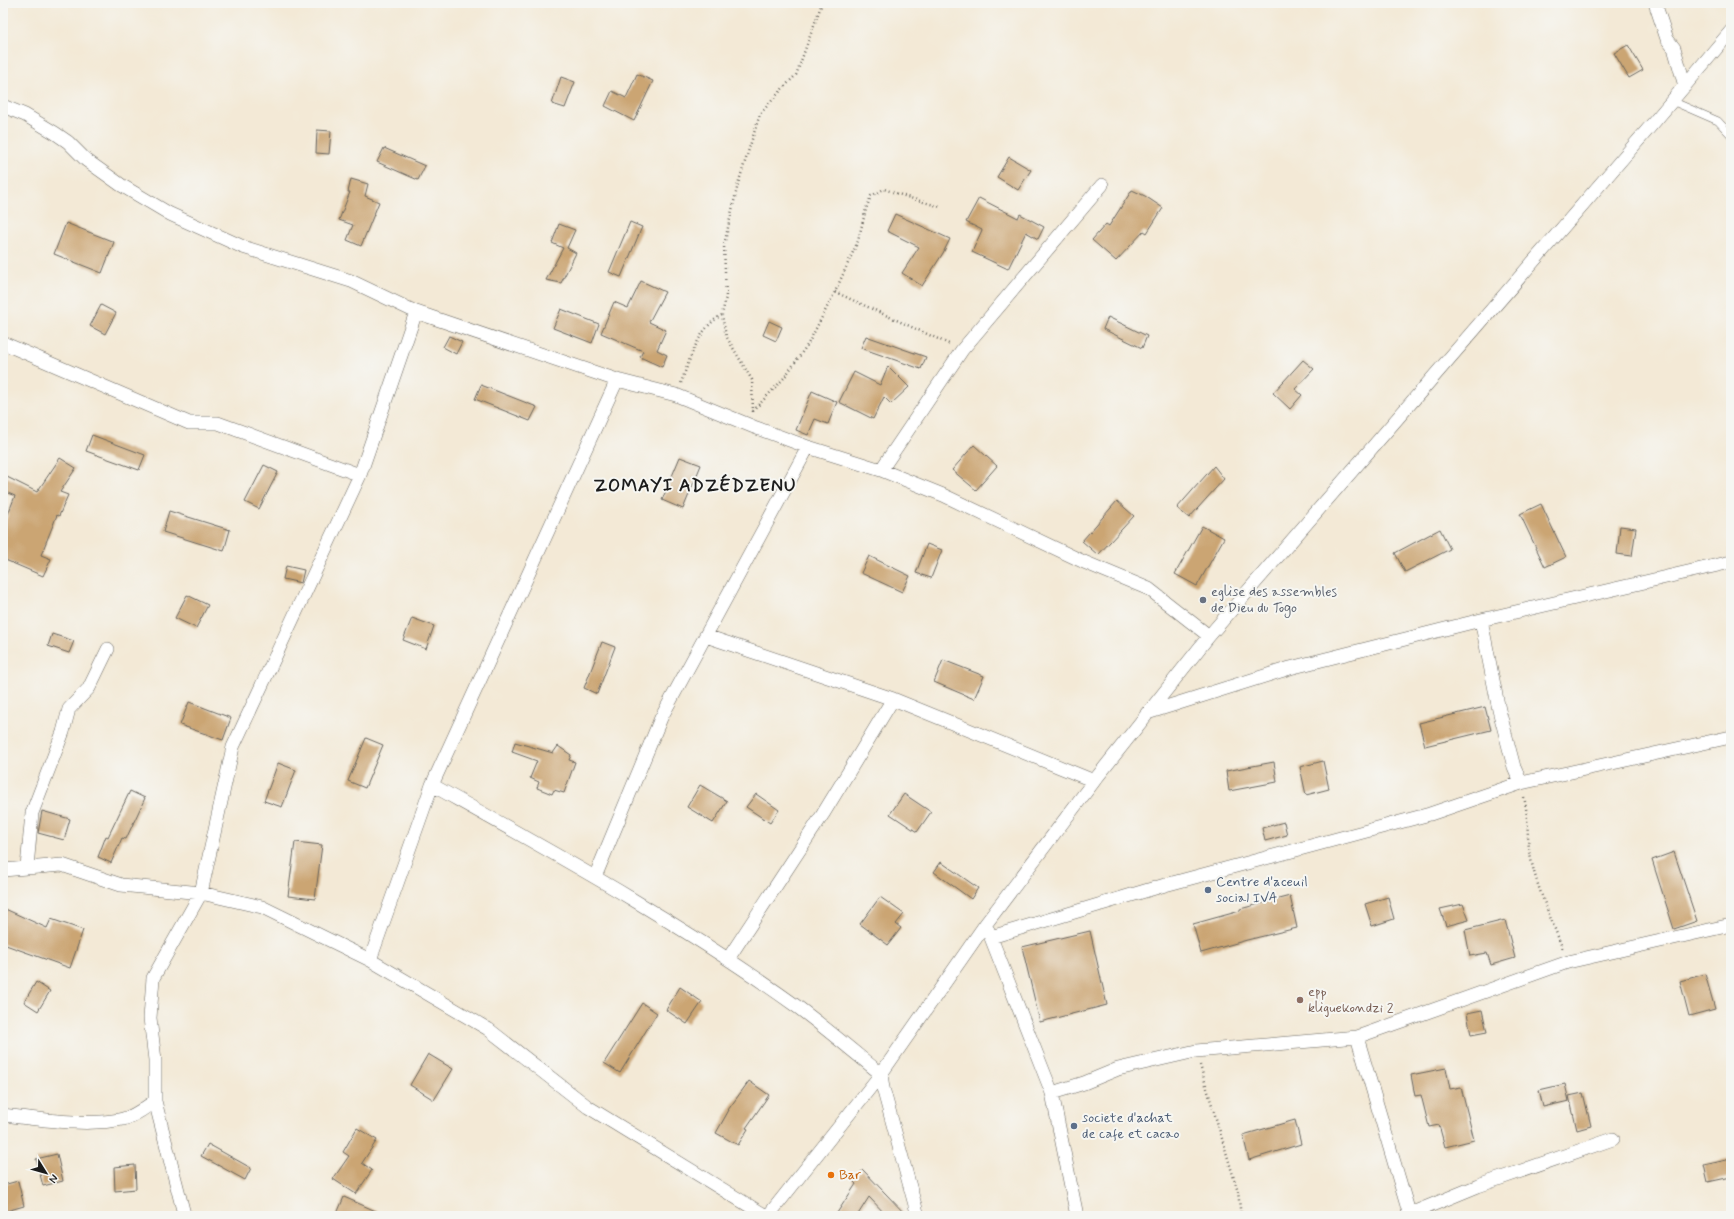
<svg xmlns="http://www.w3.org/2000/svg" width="1734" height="1219" font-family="Mynerve,sans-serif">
<rect width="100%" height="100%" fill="#f6f6f2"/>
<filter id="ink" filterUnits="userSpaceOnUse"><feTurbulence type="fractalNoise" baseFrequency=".025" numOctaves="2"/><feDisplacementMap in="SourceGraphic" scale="8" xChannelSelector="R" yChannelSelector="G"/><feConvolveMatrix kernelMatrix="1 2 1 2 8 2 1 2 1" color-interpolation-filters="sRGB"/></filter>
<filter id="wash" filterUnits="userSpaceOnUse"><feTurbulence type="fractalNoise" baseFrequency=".012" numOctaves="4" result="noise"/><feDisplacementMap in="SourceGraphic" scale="16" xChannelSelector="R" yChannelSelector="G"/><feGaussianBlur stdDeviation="0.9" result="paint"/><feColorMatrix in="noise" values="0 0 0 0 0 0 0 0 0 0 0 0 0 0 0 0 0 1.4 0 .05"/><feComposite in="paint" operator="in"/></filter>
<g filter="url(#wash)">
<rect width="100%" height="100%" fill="#f3e9d6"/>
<g id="blocks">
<path fill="#cba573" d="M1628,45L1643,70L1629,78L1614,53Z
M637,74L653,81L634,121L605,106L612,91L626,98Z
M561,77L575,82L565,108L552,104Z
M317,130L331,131L329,154L316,153Z
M384,148L425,166L418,180L377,162Z
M1009,157L1031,170L1018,190L997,177Z
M351,179L368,184L365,196L379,202L361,246L347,240L353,225L339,220L350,192H348Z
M1132,190L1145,196L1163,208L1147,233L1144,231L1116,261L1092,240L1106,224L1109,226Z
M979,198L1018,218L1020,214L1044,227L1038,239L1026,232L1008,269L972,252L982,230L966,222Z
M895,214L950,239L943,253L922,286L902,273L919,247L887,231Z
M630,222L642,227L621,277L609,272Z
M66,223L114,242L102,273L54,254Z
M559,224L575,230L567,248L576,253L561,283L546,280L563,248L552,243Z
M641,281L665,292L649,322L666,330L657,350L667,355L662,367L640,357L643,351L601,333L614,302L628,308Z
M101,305L116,313L105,334L90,326Z
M561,309L599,324L592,343L553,328Z
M1108,317L1147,336L1142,348L1103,329Z
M769,321L782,327L776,341L763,335Z
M449,336L462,342L456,354L443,347Z
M866,336L926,357L921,369L861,348Z
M1303,360L1314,369L1295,389L1302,395L1290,409L1273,393Z
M888,366L909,387L891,404L884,397L873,419L839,402L854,372L880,385Z
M481,385L537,407L530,421L475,399Z
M812,391L837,402L828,424L815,419L808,435L796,430Z
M92,435L145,455L139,470L86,451Z
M974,445L997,466L976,490L952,470Z
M680,457L701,465L683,509L662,500Z
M60,458L76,468L60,492L68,495L59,516L57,515L41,555L51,559L43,576L3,559V527L15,496L3,491V485L7,477L37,492Z
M264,465L278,472L259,509L245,502Z
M1214,466L1224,479L1189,518L1177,508Z
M1117,501L1134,516L1098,555L1082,541Z
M1541,504L1566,557L1545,567L1520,514Z
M169,511L230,530L224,551L163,532Z
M1202,526L1224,538L1197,586L1175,574Z
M1620,526L1636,528L1632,556L1617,554Z
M1440,529L1450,549L1405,572L1395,553Z
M927,544L942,550L931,578L916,573Z
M869,556L910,576L902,592L861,573Z
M286,566L304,570L301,583L283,579Z
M187,595L208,605L196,628L175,618Z
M412,618L434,626L426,649L403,640Z
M52,634L74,641L69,653L48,646Z
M602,642L615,647L597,694L584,688Z
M943,660L984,676L974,699L934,682Z
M189,702L231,718L223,740L180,725Z
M1485,707L1491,730L1425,746L1419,723Z
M366,738L383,745L365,788L348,781Z
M515,742L553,753L558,746L571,755L569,760L575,762L564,793L554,790L552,794L537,788L539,782L530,778L537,761L512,752Z
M1323,761L1329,789L1306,795L1300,767Z
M1274,762L1277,782L1229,791L1226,771Z
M278,763L296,770L282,807L264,801Z
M700,785L727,801L713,823L687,807Z
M130,791L145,798L126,839L122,838L111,863L98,857L106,836L108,837Z
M756,794L779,810L770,823L746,807Z
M904,794L931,812L917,832L890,814Z
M42,811L70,819L64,840L38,833Z
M1284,822L1287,835L1265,841L1262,828Z
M295,842L322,845L315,899L288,896Z
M1674,852L1697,921L1674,929L1652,860Z
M941,862L978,888L971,899L934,872Z
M1290,896L1297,928L1247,940L1201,953L1193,924L1240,911V909Z
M880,897L904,914L896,924L901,928L888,945L860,924Z
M1388,897L1394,919L1372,926L1365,904Z
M1463,904L1469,920L1446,926L1440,909Z
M3,908L47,928L51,919L83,930L70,968L3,944Z
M1505,920L1515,958L1491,965L1487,953L1470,956L1465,930Z
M1090,931L1107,1005L1040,1022L1022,947Z
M1705,974L1715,1009L1689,1016L1680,981Z
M36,982L50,991L38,1011L24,1002Z
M680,987L702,1002L687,1024L666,1010Z
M642,1003L657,1013L620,1073L604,1063Z
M1482,1010L1487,1032L1471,1035L1467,1013Z
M428,1054L453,1069L434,1100L410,1085Z
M1446,1068L1450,1089L1461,1087L1474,1140L1445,1147L1439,1125L1429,1127L1421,1095L1415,1096L1411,1075Z
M749,1081L769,1095L746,1128L748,1129L738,1145L716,1133L729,1110H728Z
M1565,1084L1569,1101L1543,1107L1539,1090Z
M1583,1093L1591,1126L1577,1130L1569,1096Z
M1295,1120L1301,1144L1249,1160L1243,1135Z
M357,1128L377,1140L362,1163L372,1170L356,1194L333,1179L349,1156L343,1152Z
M208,1144L251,1168L245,1180L201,1156Z
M57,1154L63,1181L43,1186L36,1159Z
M1731,1159V1177L1708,1182L1704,1165Z
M135,1165L136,1189L115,1191L114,1167Z
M863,1170L907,1216H887L869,1197L857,1216H835L856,1184L852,1180Z
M18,1181L24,1206L3,1212V1185Z
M344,1197L387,1216H336Z"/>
</g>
</g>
<g filter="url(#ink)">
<use href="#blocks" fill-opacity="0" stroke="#67645d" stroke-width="1"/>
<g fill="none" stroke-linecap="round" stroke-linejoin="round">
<g stroke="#67645d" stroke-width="8">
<path id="lane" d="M1672,101L1718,121L1731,135"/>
</g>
<g stroke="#67645d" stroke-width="14">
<path id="street" d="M1655,3L1667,39L1674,48L1685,86
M3,106L25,115L55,133L68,142L86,160L121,185L170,214L243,247L351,281L416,312L617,380L676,395L754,427L808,447L881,470L943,495L1084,562L1149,589L1209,636
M3,343L189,423H218L360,475
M881,470L962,350L1102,185
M1481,620L1499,710L1514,767L1521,783
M706,636L893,699L1094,781
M1147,713L1290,668L1481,620L1731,562
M432,785C557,855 683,924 799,1008C827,1029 854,1052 881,1074L883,1088L918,1216
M27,867L32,813L63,732L69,709L89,688L108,649
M3,870L62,865L121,885L201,893L262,907L370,960L488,1029L588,1107L766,1216
M595,877L661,718L808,447
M988,930L1052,1093L1077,1216
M991,937L1165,885L1430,814L1521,783L1731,737
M728,959L823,814L893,699
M370,960L432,785L617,380
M1357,1037L1410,1216
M1052,1093L1084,1083L1118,1069L1196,1051L1357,1037L1568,962L1731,925
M3,1115C40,1119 86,1127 123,1119C134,1117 146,1107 155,1101
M1410,1214L1478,1186L1613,1139
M187,1216L184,1214L155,1101V1060L150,1018L153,978L201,893L233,747L360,475L416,312
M768,1216L881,1074L985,925L1094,781L1209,636L1655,121L1731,31"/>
</g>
<path stroke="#67645d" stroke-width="2.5" stroke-dasharray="1 3" stroke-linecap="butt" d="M835,292L949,344
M681,383C690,359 698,328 722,315
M753,411L784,378L808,344L835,292L858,241L866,209L871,196L884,189L910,198L941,207
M753,412L752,380L726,336L722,315L726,297L724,245L738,184L760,114L784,87L796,75L822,3
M1524,797C1528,814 1527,831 1529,848C1534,883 1551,917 1563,950
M1200,1065L1238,1192L1241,1216"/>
<use href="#lane" stroke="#fff" stroke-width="7"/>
<use href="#street" stroke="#fff" stroke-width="13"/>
</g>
</g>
<circle fill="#6b7280" stroke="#f6f6f2" stroke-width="1.5" cx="1203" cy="600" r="4"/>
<g fill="#5c6f8a" stroke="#f6f6f2" stroke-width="1.5">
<circle cx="1208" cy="890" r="4"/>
<circle cx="1074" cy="1126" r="4"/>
</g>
<circle fill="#8d6e63" stroke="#f6f6f2" stroke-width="1.5" cx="1300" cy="1000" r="4"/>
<circle fill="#e8710a" stroke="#f6f6f2" stroke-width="1.5" cx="831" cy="1175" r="4"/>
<g text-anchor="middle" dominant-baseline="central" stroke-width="4" stroke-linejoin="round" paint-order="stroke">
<g font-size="14" fill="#5b616d" stroke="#f6f6f2" text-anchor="start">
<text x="1211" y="592">eglise des assembles<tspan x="1211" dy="16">de Dieu du Togo</tspan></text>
</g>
<g font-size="14" fill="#4e5e75" stroke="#f6f6f2" text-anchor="start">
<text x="1216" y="882">Centre d'aceuil<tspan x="1216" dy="16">social IVA</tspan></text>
<text x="1082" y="1118">societe d'achat<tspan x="1082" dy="16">de cafe et cacao</tspan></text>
</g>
<g font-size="14" fill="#785e54" stroke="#f6f6f2" text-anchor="start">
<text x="1308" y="992">epp<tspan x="1308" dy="16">kliguekondzi 2</tspan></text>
</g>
<g font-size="14" fill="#c56008" stroke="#f6f6f2" text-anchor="start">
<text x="839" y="1175">Bar</text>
</g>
<g font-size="18" font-weight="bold" letter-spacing="1" fill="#1c1c1c" stroke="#f6f6f2">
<text x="695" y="486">ZOMAYI ADZÉDZENU</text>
</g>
</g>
<rect width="1734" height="1219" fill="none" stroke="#f6f6f2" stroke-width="16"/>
<g transform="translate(46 1173) rotate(127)" stroke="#f6f6f2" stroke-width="3" paint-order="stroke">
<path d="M0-3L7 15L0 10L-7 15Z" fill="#1c1c1c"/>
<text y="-6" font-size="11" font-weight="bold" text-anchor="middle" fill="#1c1c1c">N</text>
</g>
</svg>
